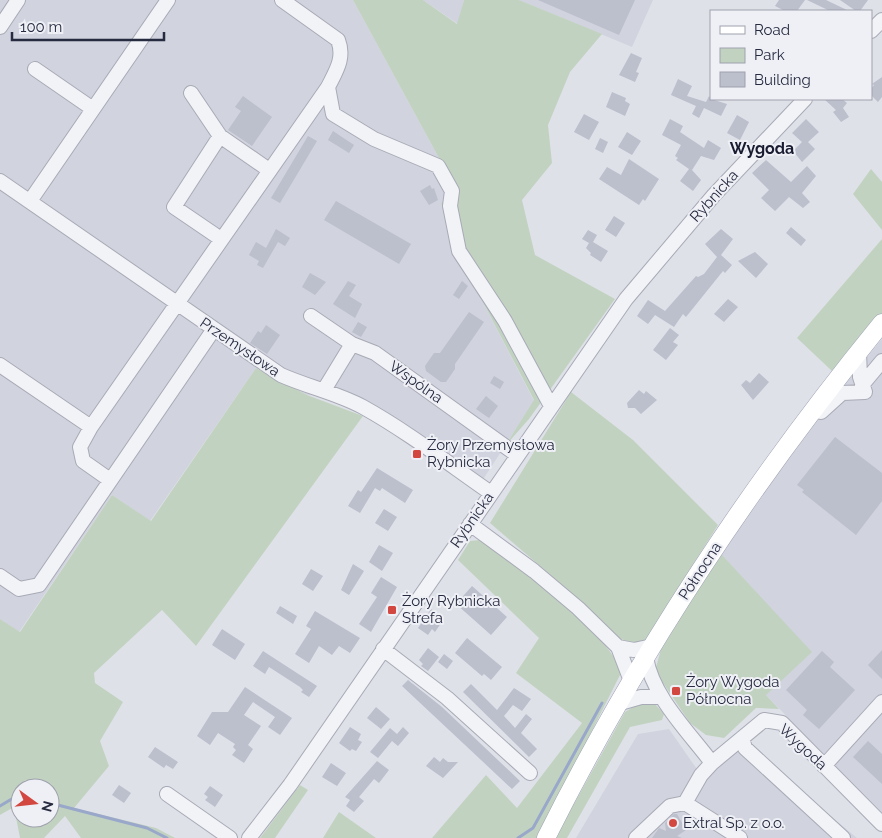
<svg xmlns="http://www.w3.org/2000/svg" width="882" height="838" font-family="Raleway,sans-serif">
<rect width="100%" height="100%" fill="#dfe1e9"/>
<path fill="#d1d3de" d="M0,0H353L458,193L441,203L465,268L534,401L482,481L335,396L307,395L256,368L150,521L112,495L19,632L0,619Z
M423,0H464L458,24Z
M519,0H653L632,47Z
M882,339V814L766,695L721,554L796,443Z
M669,729L701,775L751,744L796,787L857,838H576L638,734Z"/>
<path fill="#c1d3c0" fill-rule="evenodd" d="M353,0H423L457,24L464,0H519L602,34L570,72L548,125L552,163L522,200L535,255L615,299L529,419L505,446L534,400L465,268L441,203L458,193Z
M871,169L882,182V230L853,194Z
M882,239V315L835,372L832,371L797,338Z
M256,368L307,395L363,416L196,646L162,610L94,673L95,683L123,702L100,741L109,766L74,808L156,828L175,838H81L65,816L44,838H20L14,807L0,815V619L20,632L112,495L151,521ZM20,788H50V818H20Z
M571,392L633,440L718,525L646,639L634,643L617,638L581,601L490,523Z
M480,540C521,563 603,629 622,671L538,838H432L486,775L517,808L582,723L516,673L539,638L458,560L470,541Z
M721,554L812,652L766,695L779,709L756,708L724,738L706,735L690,723L655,671L661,649Z
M640,703L655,704L664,714L662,720L630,727L567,838H555L625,712Z
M300,785L308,790L275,838H260Z
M339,812L376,838H323Z"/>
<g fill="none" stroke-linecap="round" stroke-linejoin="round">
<path stroke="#99a7ca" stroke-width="3" d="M50,803L147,828L167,838
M0,806L20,794
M518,838L533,828L602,703"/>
</g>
<path fill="#bcbfcc" d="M538,0H635L619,35Z
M779,0H805L797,11H785L775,6Z
M807,0H826L849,11H830Z
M840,0H868L860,11H856Z
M631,53L642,58L636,72L639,73L635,82L619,75Z
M882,77V97L878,102L871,95V89L874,85L872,84Z
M678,79L692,86L687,96L706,102L709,96L711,99L727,104L721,116L704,108L699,118L692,114L696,106L671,95Z
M612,92L626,98L625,101L630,104L625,116L606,107Z
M243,96L272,117L252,146L228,130L241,111L235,107Z
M824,99H842L847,103L843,108L849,117L841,122L833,112L836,110Z
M584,114L599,122L589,140L574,132Z
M737,115L749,122L740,140L727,133Z
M670,119L683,126L680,132L704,148L708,140L721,148L714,160L701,156L692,170L701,180L693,191L680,181L689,169L676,160L678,158L675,156L681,145L662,135Z
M806,119L819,132L808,142L815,149L802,162L793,151L802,142L792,133Z
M333,131L354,145L349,153L328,140Z
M627,132L641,141L632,155L618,147Z
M308,136L317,141L280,203L271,198Z
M600,138L608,142L603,153L595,149Z
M629,159L659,179L645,201L643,199L639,205L599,179L607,167L621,175Z
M766,160L791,182L807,166L816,176L802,193L810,202L803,208L789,197L775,211L761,198L769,190L752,173Z
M430,185L432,189L434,188L438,200L429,205L420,191Z
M336,201L411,244L399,264L324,220Z
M614,216L625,223L616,237L605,230Z
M791,227L806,240L801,246L786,233Z
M276,229L290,238L285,246L278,242L263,268L257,265L259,261L249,255L256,242L266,248Z
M721,229L733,239L721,255L732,265L725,273L723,271L686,317L683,314L674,327L655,315L648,324L637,316L648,300L665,311L696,276L698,277L704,274L717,257L705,244Z
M588,230L597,235L593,242L608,251L601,262L590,255L591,253L586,248L589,243L582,239Z
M755,252L768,264L756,278L738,261Z
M310,273L326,282L315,295L302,287Z
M348,281L356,285L349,296L362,304L355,318L333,304Z
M462,281L468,286L459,299L453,295Z
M728,299L738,307L724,322L714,314Z
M469,312L484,322L455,364V369L446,382H441L426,371L425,366L434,353H440Z
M358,322L367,327L361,337L352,332Z
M266,325L280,335L267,354L250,343L258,331L261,333Z
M670,328L679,335L673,342L678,345L666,360L653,350Z
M759,373L769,382L753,400L741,385L746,380L750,383Z
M494,376L504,382L500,389L490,383Z
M639,390L644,394L646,391L657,400L641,414L635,408H628L627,403Z
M486,396L498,406L489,418L476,409Z
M835,437L882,473V501L856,535L802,492L804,490L797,485Z
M377,468L413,490L405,503L382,488L380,491L375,488L360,513L348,506L358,490L361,492Z
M384,509L397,517L388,531L375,523Z
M379,545L393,553L382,571L369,562Z
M353,564L364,571L349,595L341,590Z
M311,569L323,576L313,591L302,584Z
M381,577L397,587L371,632L359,624L377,597L371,593Z
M472,586L507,617L491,635L456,604Z
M280,606L297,616L293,624L276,613Z
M431,609L444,619L435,632L432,629L428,635L418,628Z
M315,611L360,638L350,653L339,646L332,655L319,646L309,663L295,654L311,629L306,626Z
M222,629L245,644L235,660L212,645Z
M467,638L502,667L491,680L484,674L482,676L455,653Z
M428,648L439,657L428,671L421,666L423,664L419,660Z
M882,650V679L868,665Z
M263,651L317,686L309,697L301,692L303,690L300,687L269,667L265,674L253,666Z
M822,651L834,662L830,667L855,690L819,729L803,715L807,710L786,690Z
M444,654L453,661L447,669L438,662Z
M408,680L442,707L520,781L512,789L402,686Z
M471,684L497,710L514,688L531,699L522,711L513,705L504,716L515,728L526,714L532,719L521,733L537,749L529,757L463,692Z
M245,687L292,718L280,735L268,727L275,717L253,702L244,715L261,726L248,745L253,749L244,763L232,755L236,750L233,747L235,744L218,733L210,745L197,736L212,712H228Z
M376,707L390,719L381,729L367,718Z
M350,727L361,734L358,740L362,742L356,751L352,749L350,751L339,743Z
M403,727L409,733L398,746L392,741L378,758L370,752L390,728L397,734Z
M868,741L882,754V784L853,757Z
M155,747L178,762L173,769L166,765L164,768L148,757Z
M434,757L440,762L443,758L448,762H458L443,778L426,766Z
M377,761L389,770L379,783L374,779L359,797L364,801L354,812L346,806L350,800L345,797Z
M331,763L346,773L337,786L322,777Z
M119,785L131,793L124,803L112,795Z
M210,786L223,795L215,807L205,800L208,797L204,794Z
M674,814H677L686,830L677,836L682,838H652L659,828L666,831L665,823Z"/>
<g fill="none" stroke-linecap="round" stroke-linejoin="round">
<g stroke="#a8aab6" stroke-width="16">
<path id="minor" d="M0,27L18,0
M871,31L882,20
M35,69L93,109
M328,87L333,114L374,139L438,166L452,191L450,206L459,251L505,321L551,406
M191,93L220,136L269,170
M220,136L174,207L221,239
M0,181L281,375C308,387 337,393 363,407C408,432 449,464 491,493
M30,201L168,0
M311,316L352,344L375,353L517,455
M0,365L91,427
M862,385L882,361
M324,390L352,344
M821,412L842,393L865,392L860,377L859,352
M110,480L83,461L80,447L91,427L328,87C336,71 345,58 338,40L282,0
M470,524L534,571L578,608L618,647L631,681
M0,576L19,589L39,585L214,329
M618,647L634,650L652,646
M383,649L447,698L530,773
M646,657C652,696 688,731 712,763L764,720L782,723L882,824
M617,704L641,697H661
M742,738L745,748L843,838
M712,763L701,775L685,803L740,838
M824,766L882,702
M167,794L230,838
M249,838L290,785L626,299L714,195L805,99
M636,838L670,806L685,803"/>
</g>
<g stroke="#9ea2b5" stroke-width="19">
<path id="major" d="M546,838C638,654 752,482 882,323"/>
</g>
<use href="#minor" stroke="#f2f3f7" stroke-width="14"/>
<use href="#major" stroke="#fff" stroke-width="18"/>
</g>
<g fill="#d24840" stroke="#eff0f6" stroke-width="2">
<rect x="412" y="449" width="10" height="10" rx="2.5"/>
<rect x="387" y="605" width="10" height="10" rx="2.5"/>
<rect x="671" y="686" width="10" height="10" rx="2.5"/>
<circle cx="673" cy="823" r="5"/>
</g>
<g text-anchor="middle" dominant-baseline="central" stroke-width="4" stroke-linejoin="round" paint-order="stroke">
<g font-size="15" fill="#272b40" stroke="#eff0f6">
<text transform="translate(714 196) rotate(-48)">Rybnicka</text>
<text transform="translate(240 347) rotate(34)">Przemysłowa</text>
<text transform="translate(416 382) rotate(35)">Wspólna</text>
<text transform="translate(472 520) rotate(-55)">Rybnicka</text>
<text transform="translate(700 571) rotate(-57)">Północna</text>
<text transform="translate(803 747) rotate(43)">Wygoda</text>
</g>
<g font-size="15" fill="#272b40" stroke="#eff0f6" text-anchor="start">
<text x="427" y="445">Żory Przemysłowa<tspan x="427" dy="17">Rybnicka</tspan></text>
<text x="402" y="601">Żory Rybnicka<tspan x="402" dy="17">Strefa</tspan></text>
<text x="686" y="682">Żory Wygoda<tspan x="686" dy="17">Północna</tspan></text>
<text x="683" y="823">Extral Sp. z o.o.</text>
</g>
<g font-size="16" font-weight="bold" fill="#1a1d31" stroke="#eff0f6">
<text x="762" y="148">Wygoda</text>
</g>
</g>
<rect x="710" y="10" width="162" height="90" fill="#eff0f6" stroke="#9fa1ad"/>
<rect x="720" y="26" width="25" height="8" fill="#ffffff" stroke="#9fa1ad"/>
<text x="754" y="35" font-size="15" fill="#272b40">Road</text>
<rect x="720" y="48" width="25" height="15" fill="#c1d3c0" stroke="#9fa1ad"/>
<text x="754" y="60" font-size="15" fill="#272b40">Park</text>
<rect x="720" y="72" width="25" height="15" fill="#bcbfcc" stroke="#9fa1ad"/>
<text x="754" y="85" font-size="15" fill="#272b40">Building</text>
<g transform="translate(35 803) rotate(105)"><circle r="24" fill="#eff0f6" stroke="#9fa1ad"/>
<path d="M0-4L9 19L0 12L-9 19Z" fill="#d24840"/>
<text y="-8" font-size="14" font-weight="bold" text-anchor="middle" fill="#272b40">N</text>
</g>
<path d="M12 32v8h152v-8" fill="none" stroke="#272b40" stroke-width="2.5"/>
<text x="20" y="32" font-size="15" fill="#272b40" stroke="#eff0f6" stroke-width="4" paint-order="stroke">100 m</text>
</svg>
